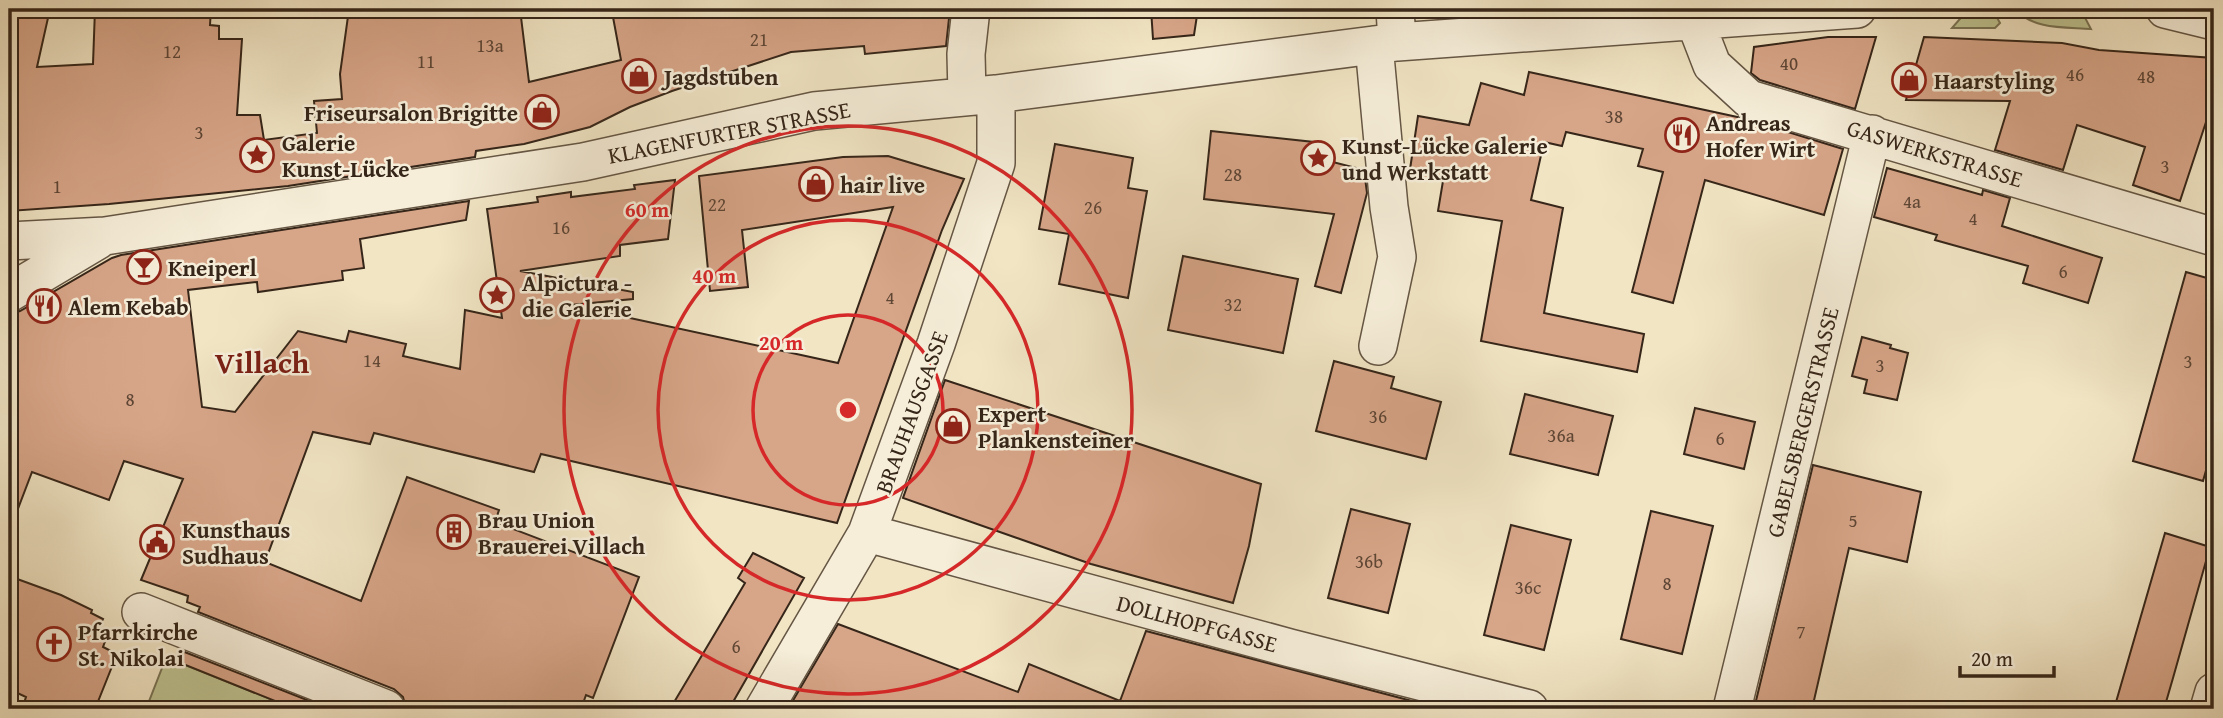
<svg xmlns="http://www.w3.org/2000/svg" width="2223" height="718" font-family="'Gentium Book Plus',serif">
<rect width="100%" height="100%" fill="#f1e5c4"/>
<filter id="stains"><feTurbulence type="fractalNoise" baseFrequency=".00286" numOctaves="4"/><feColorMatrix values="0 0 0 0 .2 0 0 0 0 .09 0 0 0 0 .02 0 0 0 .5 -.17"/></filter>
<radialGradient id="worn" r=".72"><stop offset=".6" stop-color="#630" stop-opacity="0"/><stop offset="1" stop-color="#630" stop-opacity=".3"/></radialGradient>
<path fill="#bec391" stroke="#7a7455" stroke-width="2" d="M1973,9C1986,9 1994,10 2000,23L1995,28H1952L1965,13Z
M2014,9H2077L2081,10L2091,29C2063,27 2035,30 2014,9Z
M178,662L295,709H146L164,663Z"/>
<path fill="#d7a588" stroke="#362619" stroke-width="2" d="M9,9H50L37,67L93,64L95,9H211L210,25L219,26V39H242L237,115H260L264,140L317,133L314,101L342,99L340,74L349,9H520L529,82L621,60L613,17L671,9H950L946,46L865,54L864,46L791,52L672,91L630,107L590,127L524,144L476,151L475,157L288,186L109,204L9,211Z
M1151,9H1198L1194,35L1153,39Z
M1828,37H1876L1855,109L1760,80L1751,73L1754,47Z
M1924,37L2062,43L2099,50L2214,58V120L2207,119L2180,201L2133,185L2145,147L2077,125L2063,170L1995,150L2010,101L1906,100Z
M1529,72L1742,118L1843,149L1824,215L1705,180L1673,303L1632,292L1663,172L1638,166L1643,149L1566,132L1562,146L1544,142L1531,200L1563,208L1544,313L1644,334L1637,372L1481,341L1502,221L1438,211L1443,181L1409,176L1418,116L1469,125L1481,83L1524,95Z
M1211,131L1323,143L1321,159L1364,170L1367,193L1341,293L1315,286L1334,214L1204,199Z
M1055,144L1133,158L1128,188L1147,191L1128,298L1059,284L1069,234L1039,229Z
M888,156L964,179L942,230L837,523L541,454L534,472L374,433L370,444L313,432L265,562L361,601L407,477L499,510L495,522L639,577L593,698L586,695L581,709H406L403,697L394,689L198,612L200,607L187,602L188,596L141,580L183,479L124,461L109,500L32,472L11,527H9V314L20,311L112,258L121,255L469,201L466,220L360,239L364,268L342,271L343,280L258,292L257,282L188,290L202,407L235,412L298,331L346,342L349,331L406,344L403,356L460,369L465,310L502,318L487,209L538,202L537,197L571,192V197L635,189L634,185L675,180L668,239L620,245V256L520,271L633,292V299L570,305L838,363L893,207L742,230L748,287L710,291L699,176L843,157Z
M1887,168L1982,195L1983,190L2010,198L2002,226L2102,258L2088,303L2023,283L2028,266L1935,240L1937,235L1874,217Z
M1183,256L1298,279L1283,353L1168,330Z
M2186,272L2214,280V442L2203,481L2133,461Z
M1862,337L1891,345L1890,348L1908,353L1897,400L1864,393L1867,380L1852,376Z
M1334,361L1394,377L1391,388L1441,402L1426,459L1316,431Z
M945,380L1261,484L1249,546L1233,603L1091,564L903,498Z
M1525,394L1613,416L1598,475L1510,454Z
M1695,408L1755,422L1744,469L1684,454Z
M1813,465L1921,492L1907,562L1849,548L1812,709H1754Z
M1351,509L1410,524L1388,613L1328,598Z
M1651,511L1713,526L1682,654L1621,639Z
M1511,525L1571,540L1544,650L1484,635Z
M2165,533L2210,547L2173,678L2164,709H2114Z
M753,553L804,578L729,709H670L745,583L738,578Z
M9,576L61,595L92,610L91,613L103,619L96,633L107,636L103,647L117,654L95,709H22L26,697L9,689Z
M838,624L1018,692L1029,664L1120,701L1146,631L1412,701L1411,709H788Z
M182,651L330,709H295L178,662Z"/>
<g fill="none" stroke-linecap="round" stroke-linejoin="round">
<g stroke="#655644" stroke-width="40">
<path id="minor" d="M1395,9L1397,42
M2165,9L2214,21
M1695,21L1712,65L1749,99L2214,237
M1374,45L1389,207L1397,257L1378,346
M967,95L966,54L971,9
M9,241L105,236L583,162L814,111L996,94L1397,42L1857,9
M9,293L98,240
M867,533L1290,648L1529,709
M141,612L386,709
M764,709L867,533L936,344L996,163V94
M1732,709L1872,134
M2209,709L2214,692"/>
</g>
<use href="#minor" stroke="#f6eed9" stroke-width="37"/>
</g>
<g fill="none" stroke="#d62828" stroke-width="3.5">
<circle cx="848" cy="410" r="95"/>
<circle cx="848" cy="410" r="190"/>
<circle cx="848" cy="410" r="284"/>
</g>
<defs>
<g id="shop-ring" transform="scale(1.75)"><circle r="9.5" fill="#f6eed9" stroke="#8f2418" stroke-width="1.5"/><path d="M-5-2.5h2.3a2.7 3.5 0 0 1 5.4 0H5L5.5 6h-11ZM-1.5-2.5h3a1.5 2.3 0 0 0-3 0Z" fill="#8f2418"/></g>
<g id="restaurant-ring" transform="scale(1.75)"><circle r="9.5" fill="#f6eed9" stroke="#8f2418" stroke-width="1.5"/><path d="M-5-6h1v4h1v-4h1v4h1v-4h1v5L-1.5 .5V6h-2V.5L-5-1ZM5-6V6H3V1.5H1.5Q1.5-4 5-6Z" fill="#8f2418"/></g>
<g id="sight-ring" transform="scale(1.75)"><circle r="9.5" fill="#f6eed9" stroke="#8f2418" stroke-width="1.5"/><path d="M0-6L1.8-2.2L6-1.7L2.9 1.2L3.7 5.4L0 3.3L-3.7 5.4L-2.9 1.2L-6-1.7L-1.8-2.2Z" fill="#8f2418"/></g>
<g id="bar-ring" transform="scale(1.75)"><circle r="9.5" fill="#f6eed9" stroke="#8f2418" stroke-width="1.5"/><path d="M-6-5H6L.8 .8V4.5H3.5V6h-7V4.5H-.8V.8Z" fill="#8f2418"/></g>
<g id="building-ring" transform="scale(1.75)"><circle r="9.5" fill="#f6eed9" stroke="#8f2418" stroke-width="1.5"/><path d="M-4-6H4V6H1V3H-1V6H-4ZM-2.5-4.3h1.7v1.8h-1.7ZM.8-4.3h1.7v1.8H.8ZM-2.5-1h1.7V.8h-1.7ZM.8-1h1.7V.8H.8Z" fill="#8f2418"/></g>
<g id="civic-ring" transform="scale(1.75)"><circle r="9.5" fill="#f6eed9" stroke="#8f2418" stroke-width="1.5"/><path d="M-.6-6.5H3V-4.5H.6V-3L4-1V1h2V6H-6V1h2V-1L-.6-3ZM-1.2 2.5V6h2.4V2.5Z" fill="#8f2418"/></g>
<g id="church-ring" transform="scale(1.75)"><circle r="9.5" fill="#f6eed9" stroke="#8f2418" stroke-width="1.5"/><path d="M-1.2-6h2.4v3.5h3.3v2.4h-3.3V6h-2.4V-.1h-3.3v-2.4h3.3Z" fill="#8f2418"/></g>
</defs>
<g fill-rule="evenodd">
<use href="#shop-ring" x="639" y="76"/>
<use href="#shop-ring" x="1909" y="80"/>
<use href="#shop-ring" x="542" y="112"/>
<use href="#restaurant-ring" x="1682" y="135"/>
<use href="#sight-ring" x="257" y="155"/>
<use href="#sight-ring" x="1318" y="158"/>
<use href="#shop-ring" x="816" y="184"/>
<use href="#bar-ring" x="144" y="267"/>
<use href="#sight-ring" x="497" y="295"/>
<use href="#restaurant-ring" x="44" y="306"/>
<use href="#shop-ring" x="953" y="426"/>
<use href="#building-ring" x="454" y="532"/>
<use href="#civic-ring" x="157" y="542"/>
<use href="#church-ring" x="54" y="644"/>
</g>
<g text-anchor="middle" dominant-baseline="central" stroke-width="5" stroke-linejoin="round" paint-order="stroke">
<g font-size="19" fill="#5e4635">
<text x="759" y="39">21</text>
<text x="490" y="45">13a</text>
<text x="172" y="51">12</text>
<text x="426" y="61">11</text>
<text x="1789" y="63">40</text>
<text x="2075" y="74">46</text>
<text x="2146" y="76">48</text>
<text x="1614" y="116">38</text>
<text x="199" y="132">3</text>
<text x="2165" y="166">3</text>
<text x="1233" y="174">28</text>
<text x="57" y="186">1</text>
<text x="1912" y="201">4a</text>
<text x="717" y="204">22</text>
<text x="1093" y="207">26</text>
<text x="1973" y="218">4</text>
<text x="561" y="227">16</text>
<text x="2063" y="271">6</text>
<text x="890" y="297">4</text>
<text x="1233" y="304">32</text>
<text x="372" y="360">14</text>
<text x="2188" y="361">3</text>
<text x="1880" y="365">3</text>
<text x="130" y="399">8</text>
<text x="1378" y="416">36</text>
<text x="1561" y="435">36a</text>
<text x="1720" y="438">6</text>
<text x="1853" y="520">5</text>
<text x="1369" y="561">36b</text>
<text x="1667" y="583">8</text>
<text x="1528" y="587">36c</text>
<text x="1801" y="631">7</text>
<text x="736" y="646">6</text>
</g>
<g font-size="23" font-weight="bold" fill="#362619" stroke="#f6eed9" text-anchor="start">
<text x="664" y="76">Jagdstuben</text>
<text x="1934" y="80">Haarstyling</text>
<text x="518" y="112" text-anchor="end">Friseursalon Brigitte</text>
<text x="1706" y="122">Andreas<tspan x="1706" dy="26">Hofer Wirt</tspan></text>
<text x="282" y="142">Galerie<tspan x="282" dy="26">Kunst-Lücke</tspan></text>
<text x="1342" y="145">Kunst-Lücke Galerie<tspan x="1342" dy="26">und Werkstatt</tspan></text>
<text x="840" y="184">hair live</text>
<text x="168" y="267">Kneiperl</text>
<text x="522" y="282">Alpictura -<tspan x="522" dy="26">die Galerie</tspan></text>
<text x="68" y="306">Alem Kebab</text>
<text x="978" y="413">Expert<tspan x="978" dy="26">Plankensteiner</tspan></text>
<text x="478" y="519">Brau Union<tspan x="478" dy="26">Brauerei Villach</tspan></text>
<text x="182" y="529">Kunsthaus<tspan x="182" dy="26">Sudhaus</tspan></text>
<text x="78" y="631">Pfarrkirche<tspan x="78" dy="26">St. Nikolai</tspan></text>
</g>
<g font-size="23" fill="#362619" stroke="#f6eed9">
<text transform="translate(729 132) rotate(-11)">KLAGENFURTER STRASSE</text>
<text transform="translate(1935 153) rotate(17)">GASWERKSTRASSE</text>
<text transform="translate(911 412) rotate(-70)">BRAUHAUSGASSE</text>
<text transform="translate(1802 422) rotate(-76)">GABELSBERGERSTRASSE</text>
<text transform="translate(1197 623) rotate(15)">DOLLHOPFGASSE</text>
</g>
<g font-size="30" font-weight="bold" fill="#7a1f14" stroke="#f6eed9">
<text x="262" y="362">Villach</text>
</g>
</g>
<circle cx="848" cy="410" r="10" fill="#d62828" stroke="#f6eed9" stroke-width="3.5"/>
<g font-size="21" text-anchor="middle" font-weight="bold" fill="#d62828" stroke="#f6eed9" stroke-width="5" stroke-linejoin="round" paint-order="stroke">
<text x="647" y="217">60 m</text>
<text x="714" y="283">40 m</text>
<text x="781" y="350">20 m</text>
</g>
<rect width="2223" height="718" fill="none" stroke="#f1e5c4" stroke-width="35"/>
<rect x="10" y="10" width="2202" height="697" fill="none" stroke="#362619" stroke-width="3.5"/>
<rect x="18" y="18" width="2188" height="683" fill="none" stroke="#362619" stroke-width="2"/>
<path d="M1960 666v10h94v-10" fill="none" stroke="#362619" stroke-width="3.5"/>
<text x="1971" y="666" font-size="21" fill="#362619" stroke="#f6eed9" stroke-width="5" paint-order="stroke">20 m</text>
<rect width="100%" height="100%" filter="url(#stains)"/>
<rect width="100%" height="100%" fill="url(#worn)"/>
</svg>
